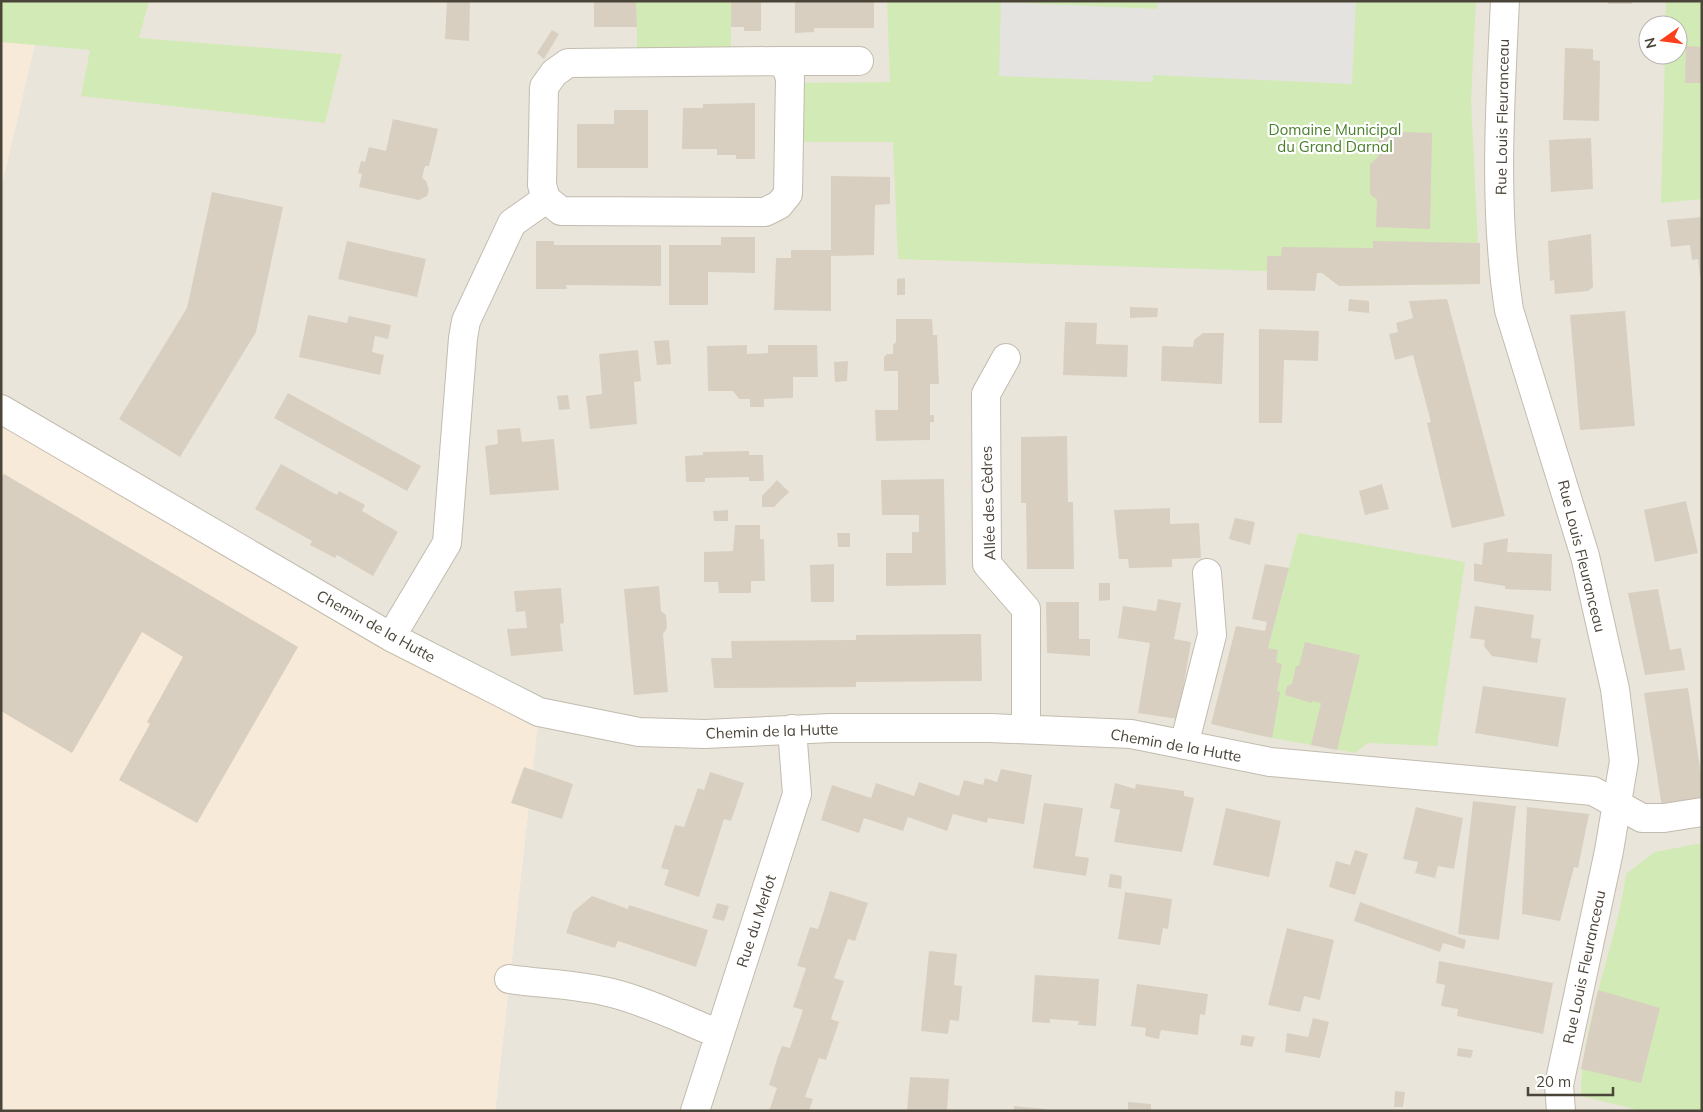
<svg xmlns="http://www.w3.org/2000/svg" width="1703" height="1112" font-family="Mulish,sans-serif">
<rect width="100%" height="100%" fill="#f6f3ec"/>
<path fill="#eae5da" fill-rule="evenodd" d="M45,1H1702V1111H495L539,712L1,409V188ZM1648,25H1678V55H1648Z"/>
<path fill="#f7ead8" d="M1,1H45L1,188Z
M1,409L539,712L495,1111H1Z"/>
<path fill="#d2eab5" d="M1,1H149L139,38L342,54L325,123L81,96L90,50L1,42Z
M636,1H731V48H637Z
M887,1H1476L1471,101L1480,284L1339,286L1322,273L898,259L893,142H802L803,83L890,82Z
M1666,1H1702V199L1661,203L1665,55H1678V25H1665Z
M1298,533L1465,562L1437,746L1368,743L1355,753L1246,733Z
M1702,843V1111H1643L1581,1096C1581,1020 1616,949 1626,874L1655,852Z"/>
<path fill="#e5e3e0" d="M1158,1H1356L1352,84L1153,75V82L999,76L1001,2L1157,9Z"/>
<path fill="#d8cfc1" d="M447,1L470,2L469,41L445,39Z
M594,1H636L637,27H594Z
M731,1H761V31H744V27H731Z
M795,1H874V28H814V32L795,33Z
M1608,1H1632V4H1608Z
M552,30L559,34L544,59L537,53Z
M1686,46L1702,47V83H1685Z
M1565,48L1593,49V60L1600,61L1599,121L1563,120Z
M755,103V159H736V155H717V149H682L683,108H703V104Z
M614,110H648V168H577V124H614Z
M393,119L438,129L429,166H425L422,178L426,181L429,190L427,196L419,200L359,187L362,174L358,173L361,161L365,162L369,147L386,151Z
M1378,131L1432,133L1430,229L1376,227L1377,200L1370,194V164L1378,157Z
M1591,138L1593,189L1551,192L1549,140Z
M831,176L890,177V204L875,205L874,255L831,256V311L774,310L776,258H791V250H831Z
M212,192L283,207L256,332L180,457L119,419L187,308Z
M1702,217V276H1700L1698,259L1692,260L1690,245L1671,247L1667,220Z
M1591,234L1593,287L1588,291L1555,294L1554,280L1550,281L1548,241Z
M721,237H755V273L708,272V305H669V245H721Z
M347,241L426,259L417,297L338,279Z
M536,241H554V245H661V286L566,285L567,289H536Z
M1373,241L1480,243V284L1339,286L1322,273H1317L1315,291L1267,290V256H1281L1282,247L1373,248Z
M905,278V295H897V279Z
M1349,299L1369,301V313L1348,311Z
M1447,299L1505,516L1452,528L1427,423L1431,422L1413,355L1395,360L1389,334L1398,332L1396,323L1413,318L1409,301Z
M1130,307L1158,308L1157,317L1130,318Z
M1625,311L1635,426L1580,430L1570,315Z
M308,315L347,323L349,316L391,325L388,339L375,336L372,352L384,355L380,375L299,357Z
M896,319H932L933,335H937L939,384H930V415H934V422H930V440L876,441L875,410H898V371H884V357L887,354H893V345L896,342Z
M1065,322L1097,323L1096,344L1128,345L1127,377L1063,375Z
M1259,329L1319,331L1318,361L1284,360L1282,423H1259Z
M1203,333H1224L1222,384L1161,381L1162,346L1193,347L1194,340Z
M669,340L671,364L657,365L654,341Z
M747,345V354L768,353V345H817L818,377H793V398L764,399V407H750V399H739L733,391H708L707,346Z
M638,350L641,381L634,382L637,424L590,429L586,396L602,394L599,354Z
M848,361L847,381L835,382L834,362Z
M288,393L421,466L407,491L274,418Z
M568,395L570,409L559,410L557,396Z
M520,428L522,442L554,439L559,490L490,495L485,446L498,444L497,430Z
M1067,436L1068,502H1073L1074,569H1027L1026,503H1021V437Z
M749,451V455H763L764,481H749V477L705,478V482H686L685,456L703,455V452Z
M281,464L337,495L339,491L365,505L362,511L398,532L373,576L337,555L335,558L310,545L312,541L255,509Z
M4,474L298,647L197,823L119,780L150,724L147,722L183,657L142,632L72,753L1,711V478Z
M944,479L946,585L886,586V553H912V532H919V515H882L881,480Z
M777,480L789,492L774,507H762V496Z
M1382,484L1389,509L1365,515L1359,491Z
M1686,501L1698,553L1655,562L1644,510Z
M1170,508V524L1199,523L1201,558L1172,559V567L1129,568L1128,559H1119L1114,510Z
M728,510V521H714L713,511Z
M1235,518L1255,522L1250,545L1229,539Z
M735,525H760V539H764L765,581H751V593H719L718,582H704V552L733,551Z
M837,533H850V547H838Z
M1508,538L1507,552L1552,554L1551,591L1505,589V586L1474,581V563L1482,565L1484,543Z
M834,564V602H811L810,565Z
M1265,564L1289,568L1268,648L1278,650L1276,662L1282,664L1277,691L1280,692L1272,738L1211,724L1236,626L1265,631L1267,622L1252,619Z
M1099,583H1110V600L1099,601Z
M659,586L661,611L666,615L667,628L663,634L668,692L634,695L624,589Z
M561,588L564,623L560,624L563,651L511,656L507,629L527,628L525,611L516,612L514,591Z
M1658,589L1670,650L1681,648L1685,670L1645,675L1628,593Z
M1158,599L1181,603L1174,639L1191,642L1178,719L1138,713L1150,643L1118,638L1123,606L1156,611Z
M1046,602H1079V639H1090V656L1047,653Z
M1475,606L1534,615L1531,638L1541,639L1537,663L1492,656L1484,646L1485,640L1470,638Z
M981,634L982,681L856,682V687L714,688L711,658H732L731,641L856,640V635Z
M1305,642L1360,655L1337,750L1311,745L1321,703L1313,701L1312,703L1285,695L1287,686L1292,684L1296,666H1299Z
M1483,686L1566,698L1558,747L1475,733Z
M1688,688L1702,781V801L1662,807L1644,693Z
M524,767L573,784L562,819L511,803Z
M1001,769L1032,775L1024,824L988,818L987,823L953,814L947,831L908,817L903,831L864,818L859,833L821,820L832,785L871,798L876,783L914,796L919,782L959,796L964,780L983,785L985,778L997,782Z
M710,772L744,783L731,821L724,819L699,897L664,885L669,870L661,868L675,825L684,827L698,788L704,790Z
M1115,783L1135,789L1136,784L1184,791V796L1194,798L1182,852L1114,842L1120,810L1110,808Z
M1473,801L1516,806L1499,940L1458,934Z
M1044,803L1083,808L1075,856L1089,858L1086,876L1033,868Z
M1416,807L1463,818L1454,869L1438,866L1435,878L1415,873L1418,862L1403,859Z
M1527,807L1589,814L1578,868L1574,867L1560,921L1522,914Z
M1226,808L1281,821L1269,877L1213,865Z
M1355,850L1368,854L1355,895L1329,887L1336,861L1350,865Z
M1110,874L1122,876L1121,889L1108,887Z
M830,891L868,903L855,941L848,939L834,978L844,981L831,1019L839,1022L826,1060L819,1058L805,1097L813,1099L809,1111H769L777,1088L769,1085L777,1059L782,1046L790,1048L803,1010L793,1007L806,968L797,966L810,927L818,929Z
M1125,892L1172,899L1168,929L1163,928L1160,945L1118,939Z
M592,896L628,909L629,905L708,930L696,967L618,941L615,948L566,933L573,912Z
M1360,902L1466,940L1464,949L1443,943L1440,952L1354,921Z
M717,903L729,906L724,921L712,918Z
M1287,928L1334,940L1320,1000L1304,996L1300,1012L1268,1005Z
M929,951L957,954L954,985L962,986L959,1021L950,1020L948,1034L921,1031Z
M1439,961L1553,983L1543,1034L1457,1016L1458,1009L1441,1006L1445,985L1436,983Z
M1035,975L1099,979L1096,1026L1078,1025L1079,1021L1050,1019V1023L1032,1022Z
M1137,984L1208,994L1205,1015L1200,1014L1198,1035L1161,1030L1159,1039L1145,1036L1146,1028L1131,1026Z
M1598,990L1660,1008L1641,1083L1581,1069Z
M1313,1018L1329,1022L1320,1058L1285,1052L1287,1033L1308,1037Z
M1242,1035L1255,1037L1252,1047L1240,1045Z
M1458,1048L1473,1050L1471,1058L1457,1056Z
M910,1077L949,1079L947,1111H907Z
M1395,1091L1405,1092L1403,1107H1394Z
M1128,1102L1151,1104V1111H1128Z
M1014,1106L1046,1109V1111H1014Z"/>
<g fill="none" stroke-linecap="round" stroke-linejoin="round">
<g stroke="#c2bbae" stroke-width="30">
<path id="minor" d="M1505,1C1500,104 1493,208 1509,310L1585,556L1615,689L1624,761L1609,851L1559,1085L1561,1111
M777,61L786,67L790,78L788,194L779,205L765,212L561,211L546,199L542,185L544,87L554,73L568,63Z
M777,61H859
M1006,358L986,394L987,564L1026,609V729
M1,409L391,637L539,712L639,732L705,734L831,728H990L1131,734L1270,762L1593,791L1642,818H1664L1702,812
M391,637L447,543L463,338L466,321L512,223L546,199
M1184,745L1212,635L1207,573
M509,979C543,984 578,984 612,993C648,1002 684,1020 719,1034
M695,1111L797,794L792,729"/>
</g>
<use href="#minor" stroke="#fff" stroke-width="28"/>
</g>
<g text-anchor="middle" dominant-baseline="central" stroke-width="4.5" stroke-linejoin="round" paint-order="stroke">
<g font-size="15" fill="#4b4439" stroke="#fff">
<text transform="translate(1502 117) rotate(-89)">Rue Louis Fleuranceau</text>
<text transform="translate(988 503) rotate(-92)">Allée des Cèdres</text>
<text transform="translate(1582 556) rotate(76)">Rue Louis Fleuranceau</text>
<text transform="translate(376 626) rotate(29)">Chemin de la Hutte</text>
<text transform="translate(772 731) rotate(-2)">Chemin de la Hutte</text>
<text transform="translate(1176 745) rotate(10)">Chemin de la Hutte</text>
<text transform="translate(756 921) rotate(-72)">Rue du Merlot</text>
<text transform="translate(1584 967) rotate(-78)">Rue Louis Fleuranceau</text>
</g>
<g font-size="15" fill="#4a7f2a" stroke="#fff">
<text x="1335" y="129">Domaine Municipal<tspan x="1335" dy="17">du Grand Darnal</tspan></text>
</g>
</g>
<rect width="1703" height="1112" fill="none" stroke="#4b4439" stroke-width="5"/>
<g transform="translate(1663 40) rotate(256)"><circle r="24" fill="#ffffff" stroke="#b7b4b0"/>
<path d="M0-4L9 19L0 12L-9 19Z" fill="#fc3f1d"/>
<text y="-8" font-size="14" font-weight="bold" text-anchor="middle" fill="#4b4439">N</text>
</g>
<path d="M1528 1087v8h85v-8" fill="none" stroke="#4b4439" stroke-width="2.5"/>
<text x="1536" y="1087" font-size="15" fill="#4b4439" stroke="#ffffff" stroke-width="4" paint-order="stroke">20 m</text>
</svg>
